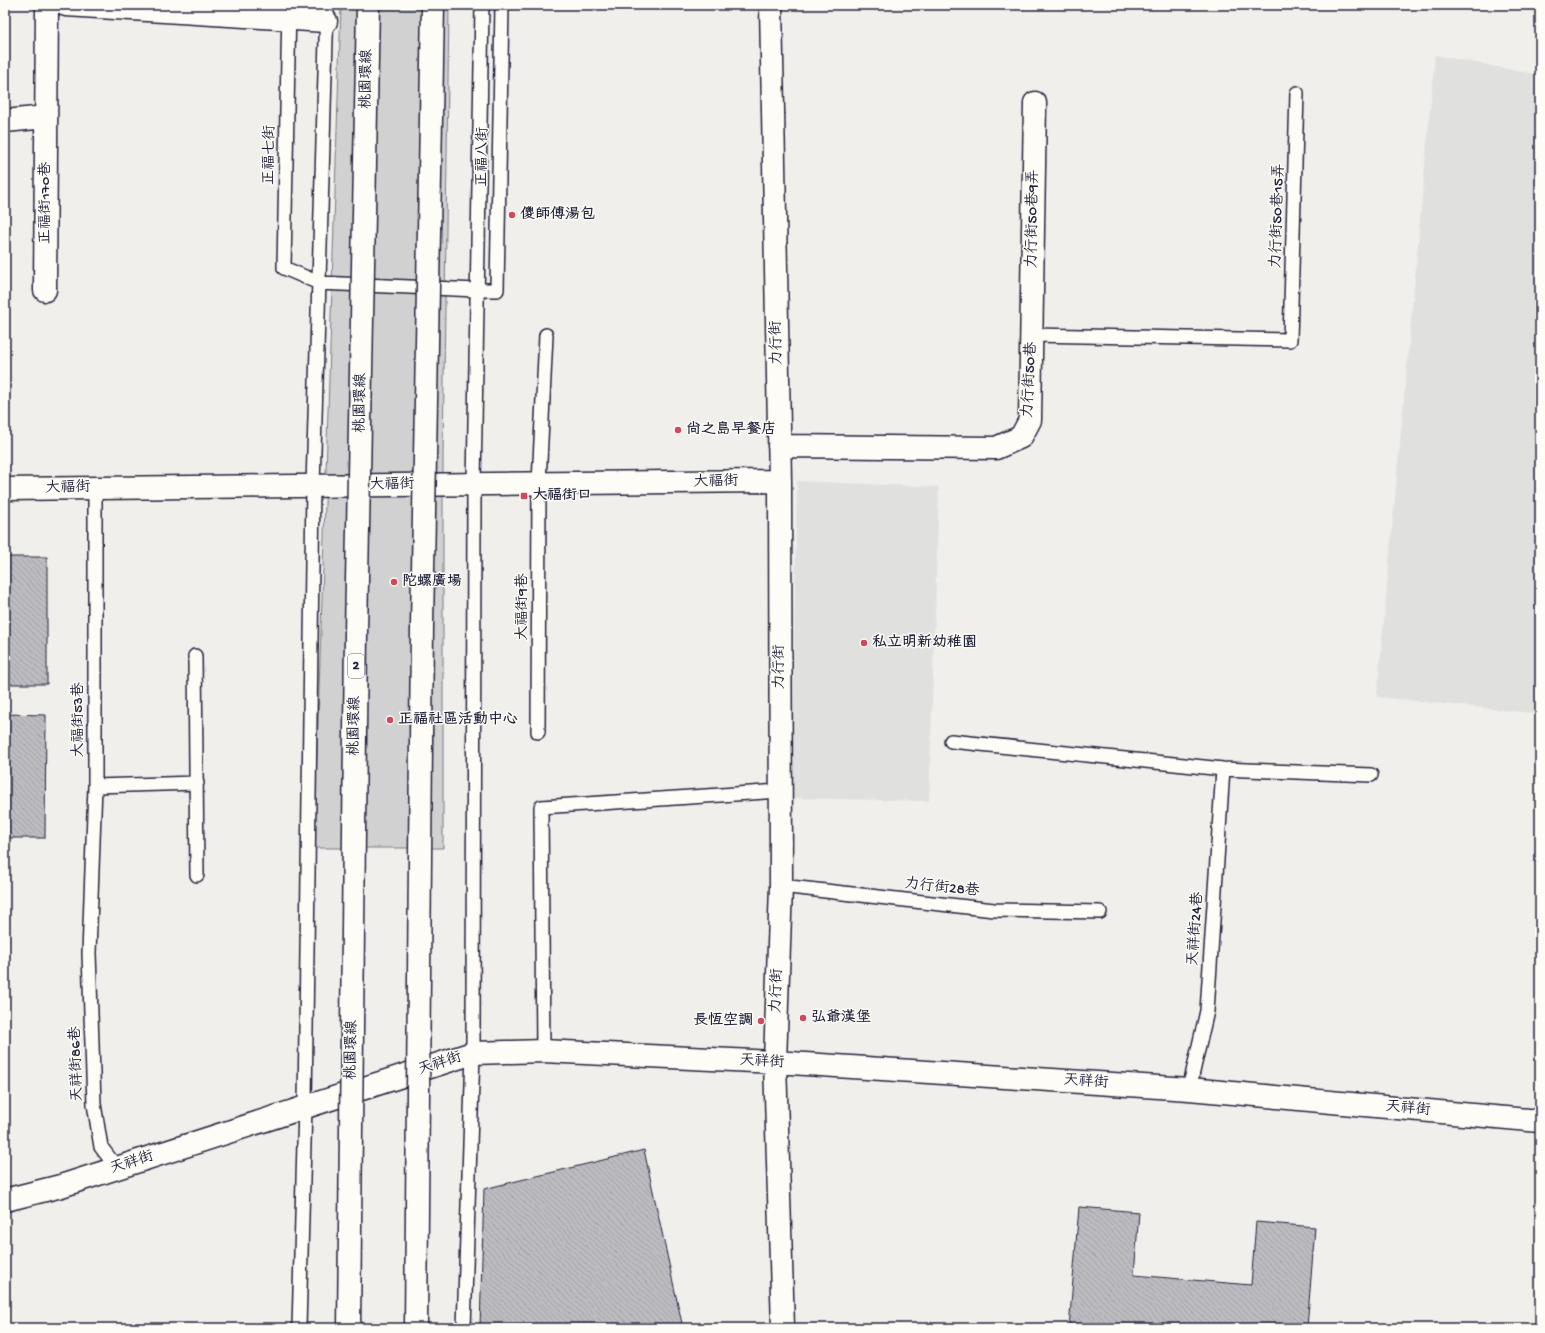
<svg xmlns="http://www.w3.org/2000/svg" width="1545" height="1333" font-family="'Gochi Hand','LXGW WenKai TC',sans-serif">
<defs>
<pattern id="building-back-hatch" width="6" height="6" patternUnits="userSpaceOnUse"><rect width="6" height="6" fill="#bcbcc0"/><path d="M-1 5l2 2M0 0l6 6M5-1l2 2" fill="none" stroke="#a1a1a6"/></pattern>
</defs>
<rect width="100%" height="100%" fill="#f0efec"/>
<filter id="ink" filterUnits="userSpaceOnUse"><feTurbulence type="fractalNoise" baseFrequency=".025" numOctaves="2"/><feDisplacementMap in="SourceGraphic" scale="8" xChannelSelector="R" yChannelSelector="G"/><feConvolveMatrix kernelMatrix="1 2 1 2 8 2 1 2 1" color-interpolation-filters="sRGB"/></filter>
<g filter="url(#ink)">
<path fill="#e0e0df" d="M1435,55L1540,75V714L1377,697Z
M797,481L939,487L929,801L791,798Z"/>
<path fill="#d2d1d1" stroke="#7a7a86" d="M341,5H449L443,454V848H314Z"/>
<path fill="url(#building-back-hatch)" stroke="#22223b" d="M5,557H47V684H5Z
M5,714L46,715L45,838H5Z
M644,1150L683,1328H480L484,1189Z
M1079,1207L1139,1212L1134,1275L1251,1285L1256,1222L1315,1227L1307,1328H1069Z"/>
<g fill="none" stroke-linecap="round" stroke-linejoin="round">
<g stroke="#22223b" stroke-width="16">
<path id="lane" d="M289,5L284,268L319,283L477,290H497L502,5
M1031,335L1290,340L1297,93
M95,488V786L89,953L94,1104L101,1147L117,1168
M195,656L197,875
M538,732L539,483L546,335
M951,741L1223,769L1371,775
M95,786L197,783
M781,886L994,910L1100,912
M543,1051L541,807L780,791
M1189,1089L1207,1011L1223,769
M299,1328L305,1106L313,486L327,5
M464,1328L473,1053L474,484L482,5"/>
</g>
<g stroke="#22223b" stroke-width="25">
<path id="street" d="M66,5L326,21
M771,5L780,481L781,886L775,1062L783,1328
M5,121L46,117
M45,290L47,5
M779,446L996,448L1021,437L1030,420L1035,103
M5,489L780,481
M5,1200L61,1186L473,1053L543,1051L775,1062L1189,1089L1540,1121"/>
</g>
<use href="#lane" stroke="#fdfcf7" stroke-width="13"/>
<use href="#street" stroke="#fdfcf7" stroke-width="22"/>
<g stroke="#22223b" stroke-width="25" stroke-linecap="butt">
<path id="highway-bridge" d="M349,1328L356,633L368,5
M416,1328L422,626L433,5"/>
</g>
<use href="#highway-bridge" stroke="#fdfcf7" stroke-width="22"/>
</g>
</g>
<g fill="#d1495b" stroke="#fdfcf7" stroke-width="1.5">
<circle cx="512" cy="215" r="4"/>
<circle cx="678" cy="430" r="4"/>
<rect x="520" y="492" width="8" height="8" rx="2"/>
<circle cx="394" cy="582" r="4"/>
<circle cx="864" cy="643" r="4"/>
<circle cx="390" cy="720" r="4"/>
<circle cx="803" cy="1018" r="4"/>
<circle cx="761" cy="1021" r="4"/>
</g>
<g text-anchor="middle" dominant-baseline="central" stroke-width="3" stroke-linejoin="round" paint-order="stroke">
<rect fill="#fdfcf7" stroke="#646373" stroke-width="1" x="348" y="654" width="16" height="24" rx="3"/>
<g font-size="14" font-weight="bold" fill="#22223b">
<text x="356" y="666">2</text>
</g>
<g font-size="15" fill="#22223b" stroke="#fdfcf7">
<text transform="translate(367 79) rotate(-89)">桃園環線</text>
<text transform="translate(270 155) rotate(-89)">正福七街</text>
<text transform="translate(483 157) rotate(-89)">正福八街</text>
<text transform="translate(46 203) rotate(-90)">正福街170巷</text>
<text transform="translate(1278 216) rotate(-88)">力行街50巷15弄</text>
<text transform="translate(1033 219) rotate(-89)">力行街50巷9弄</text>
<text transform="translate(777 343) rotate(-91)">力行街</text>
<text transform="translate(1030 380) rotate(-87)">力行街50巷</text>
<text transform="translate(361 403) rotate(-89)">桃園環線</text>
<text transform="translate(716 482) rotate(-1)">大福街</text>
<text transform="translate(392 485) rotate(-1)">大福街</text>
<text transform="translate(68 488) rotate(-1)">大福街</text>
<text transform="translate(523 607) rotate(-90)">大福街9巷</text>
<text transform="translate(780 667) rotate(-90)">力行街</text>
<text transform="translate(79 720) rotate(-90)">大福街53巷</text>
<text transform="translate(355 726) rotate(-89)">桃園環線</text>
<text transform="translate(942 888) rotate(6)">力行街28巷</text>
<text transform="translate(1196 929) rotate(-86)">天祥街24巷</text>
<text transform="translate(777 991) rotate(-88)">力行街</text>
<text transform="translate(352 1050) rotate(-89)">桃園環線</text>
<text transform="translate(762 1062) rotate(3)">天祥街</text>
<text transform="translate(77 1064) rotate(-92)">天祥街86巷</text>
<text transform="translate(440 1064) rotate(-18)">天祥街</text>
<text transform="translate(1086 1082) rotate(4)">天祥街</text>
<text transform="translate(1408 1109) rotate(5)">天祥街</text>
<text transform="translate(132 1163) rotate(-18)">天祥街</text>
</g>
<g font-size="15" font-weight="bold" fill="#22223b" stroke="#fdfcf7" text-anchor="start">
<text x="520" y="215">儍師傅湯包</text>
<text x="686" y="430">尚之島早餐店</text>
<text x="532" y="496">大福街口</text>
<text x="402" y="582">陀螺廣場</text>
<text x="872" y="643">私立明新幼稚園</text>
<text x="398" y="720">正福社區活動中心</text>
<text x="811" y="1018">弘爺漢堡</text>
<text x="753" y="1021" text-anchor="end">長恆空調</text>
</g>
</g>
<rect width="1545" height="1333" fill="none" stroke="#fdfcf7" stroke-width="20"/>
<rect x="10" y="10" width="1525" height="1313" fill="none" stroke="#22223b" stroke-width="1.5" filter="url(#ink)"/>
</svg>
